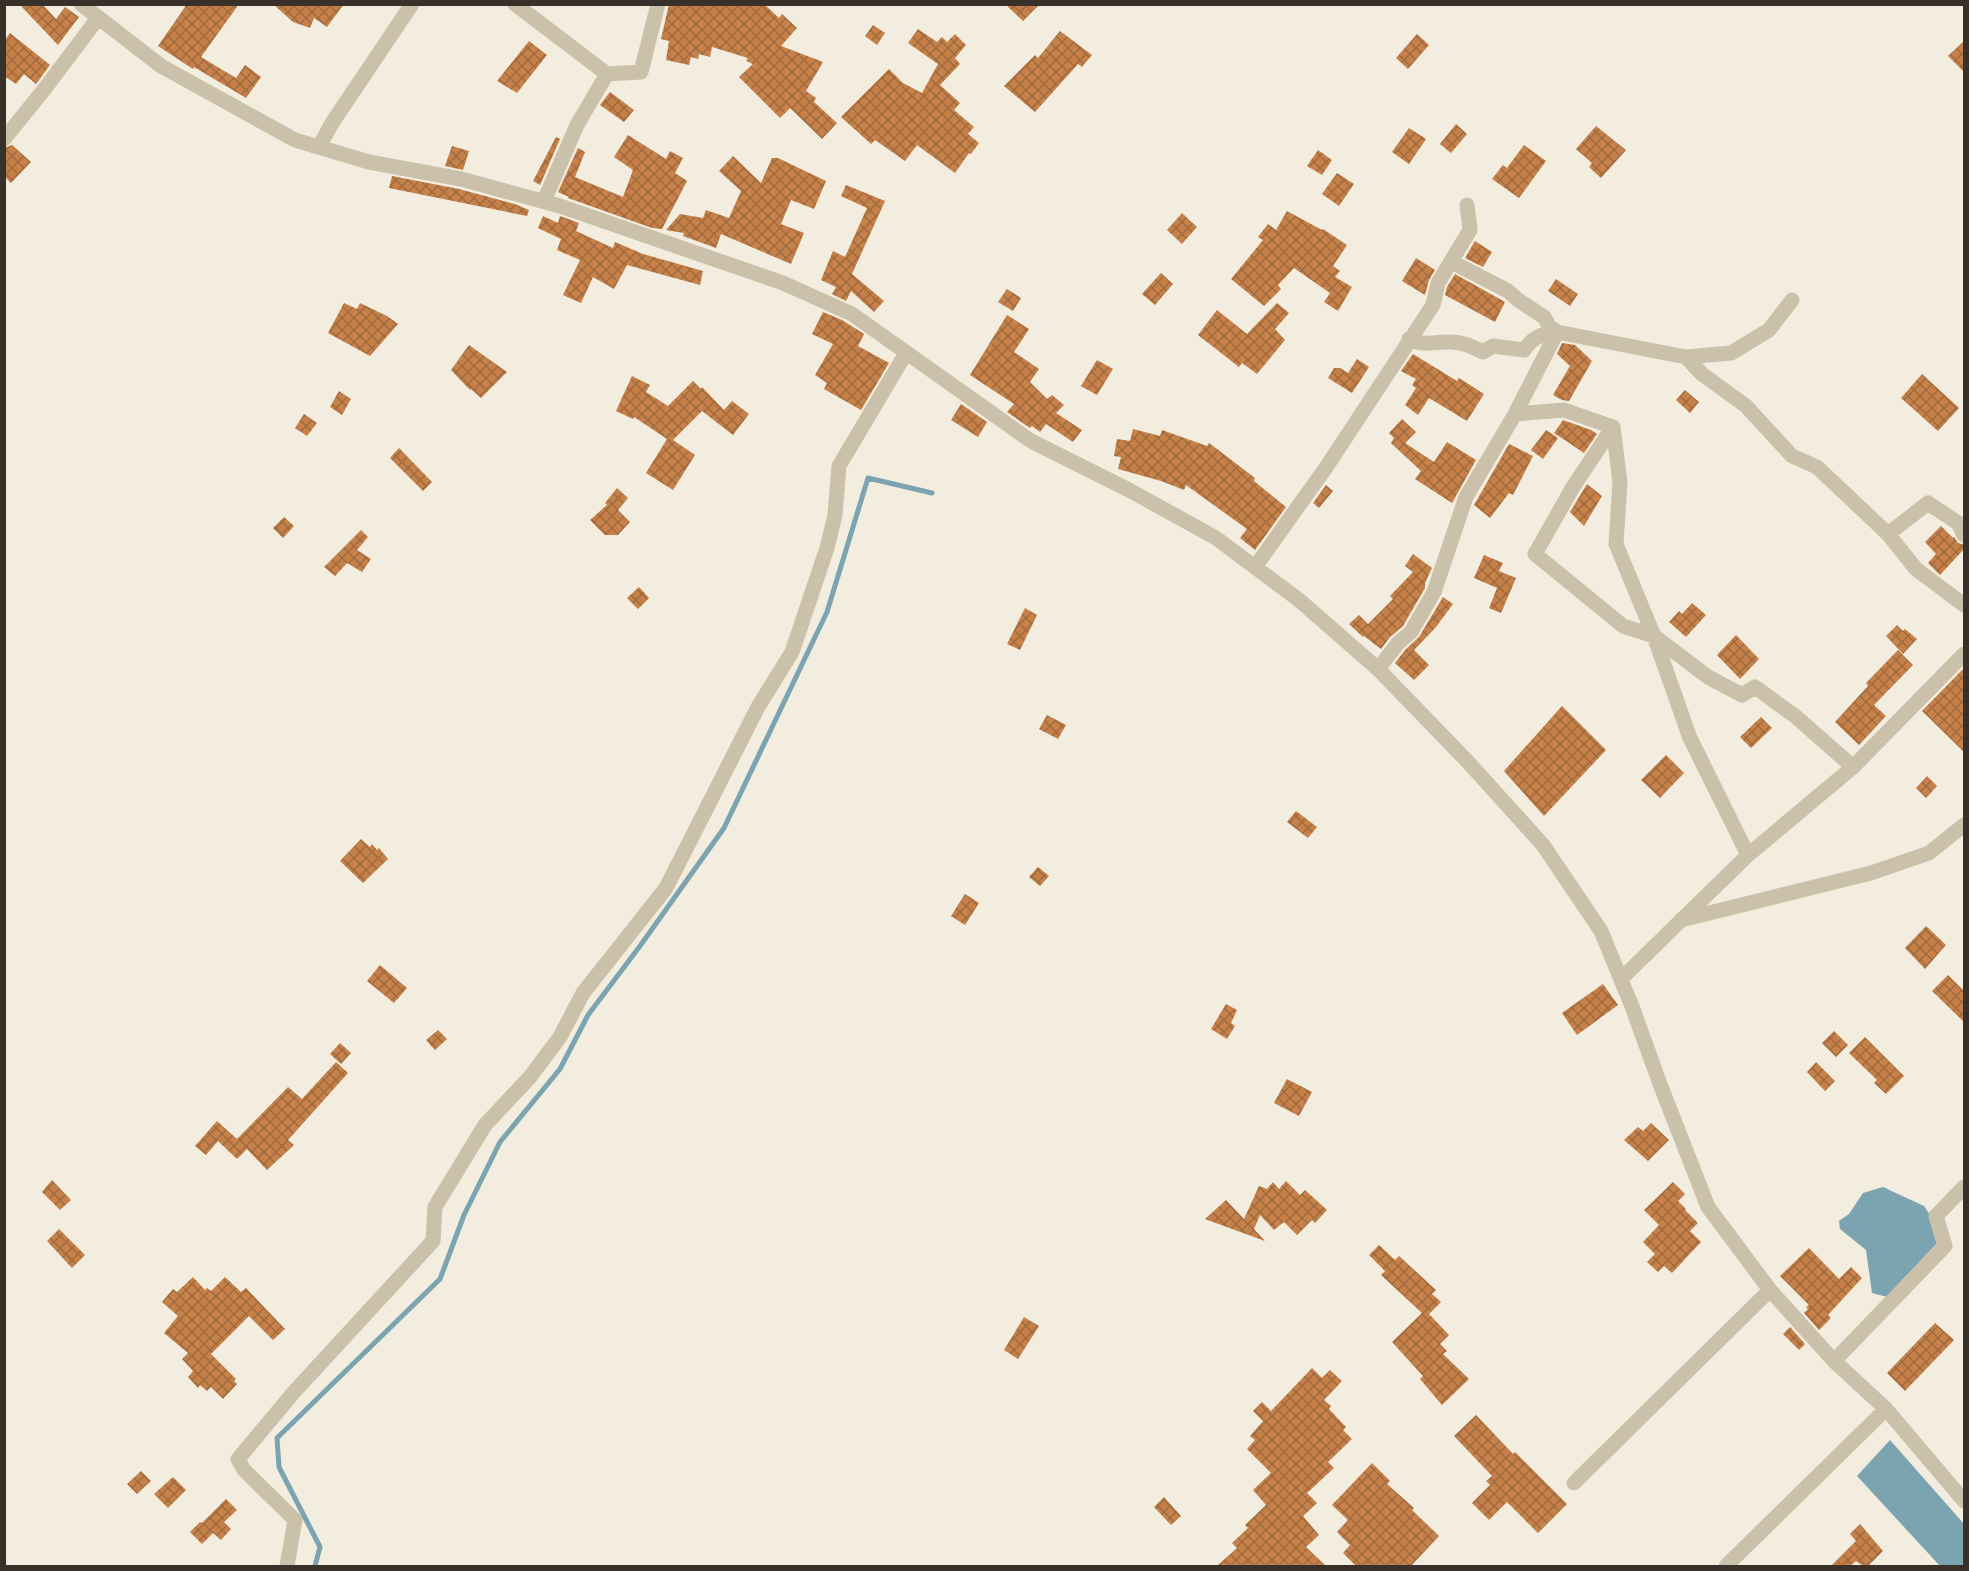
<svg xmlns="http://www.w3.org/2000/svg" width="1969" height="1571" font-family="Inter,sans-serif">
<defs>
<pattern id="building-cross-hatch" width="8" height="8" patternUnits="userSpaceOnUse" patternTransform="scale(1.5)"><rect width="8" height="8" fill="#c58149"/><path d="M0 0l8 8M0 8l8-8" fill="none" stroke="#a16a3d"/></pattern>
</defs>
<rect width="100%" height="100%" fill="#f2edde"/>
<path fill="#7ca3b0" d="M1883,1187L1924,1206L1934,1221L1937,1243L1887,1297L1872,1293L1866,1250L1840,1229L1839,1221L1849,1214L1863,1193Z
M1890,1440L1964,1524V1566H1940L1857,1476Z"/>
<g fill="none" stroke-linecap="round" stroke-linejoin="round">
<path stroke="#7ca3b0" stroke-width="5" d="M315,1566L320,1547L279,1467L277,1438L440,1279L464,1215L500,1142L560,1069L588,1015L640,946L724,828L827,612L868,478L932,493"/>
</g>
<path fill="url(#building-cross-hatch)" d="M19,4H42L56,19L65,7L79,17L58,45Z
M187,4H239L201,57L236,78L245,65L261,77L246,98L194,67L193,69L158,46Z
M273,4H344L327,27L314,18L310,28L293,22Z
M669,4H764L779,18L782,14L797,28L781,46L823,62L806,91L816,98L814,102L837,123L822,139L790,108L780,118L739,77L753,64L746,61L748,58L712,47L710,57L699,54L698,59L691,57L689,65L666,60L669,41L661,39Z
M1005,4H1040L1023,21Z
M873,25L885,33L877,45L865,36Z
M918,29L937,42L942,37L947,42L955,34L966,45L955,58L960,64L940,85L960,103L954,110L974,127L968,134L979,143L971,154L969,153L955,173L917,145L905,161L875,140L871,144L841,117L889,69L903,83L922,93L938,64L908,43Z
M1060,31L1092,55L1082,67L1078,64L1035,112L1004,86L1035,55L1038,58Z
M10,33L50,65L36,84L24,74L16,84L4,76V41Z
M1417,34L1429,45L1408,69L1396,58Z
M1965,40V73L1948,56Z
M529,41L547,55L517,93L497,81Z
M610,92L634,110L624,122L600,105Z
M1456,124L1467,134L1451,153L1440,144Z
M1596,126L1626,150L1601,178L1589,167L1592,163L1576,149Z
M1409,128L1426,139L1409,164L1392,152Z
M628,135L666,159L670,151L683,158L675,173L687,181L662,229L652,228L568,198L569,197L558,192L578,148L585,152L575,177L623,197L633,170L614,157Z
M556,137L560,139L540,185L533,181Z
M12,145L31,162L11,183L4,176V148Z
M1524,145L1546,161L1519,198L1492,179L1503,165L1507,168Z
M452,146L469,151L463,170L445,166Z
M1318,150L1332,160L1322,175L1307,166Z
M733,156L761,183L772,158H778L826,181L814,209L791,200L781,224L804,233L791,264L721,234L716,248L683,236L684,233L666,230L680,214L703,218L706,210L729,218L741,191L719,171Z
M1337,173L1354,184L1339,206L1322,194Z
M392,176L459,189L515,204L529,210L527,216L389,188Z
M846,185L885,201L852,274L884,301L874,312L851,291L846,301L832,294L836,287L821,280L833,251L845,257L867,208L841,196Z
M1287,211L1322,230L1323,229L1347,245L1333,266L1340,271L1335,277L1352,287L1338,311L1324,302L1330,293L1294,268L1278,285L1281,289L1264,306L1231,279L1263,240L1258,237L1268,224L1276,230Z
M1182,213L1197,227L1182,244L1167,230Z
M543,216L558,223L560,216L579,223L576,231L613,248L615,242L643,254L703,271L700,285L627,265L614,289L593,277L581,303L563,295L580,260L557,250L561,239L538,228Z
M1475,241L1492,252L1483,267L1465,258Z
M1416,258L1435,270L1429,280L1425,295L1402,281Z
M1161,273L1173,284L1155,305L1142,294Z
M1455,274L1505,302L1495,322L1445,295L1447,287Z
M1556,279L1578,294L1570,306L1548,291Z
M1007,289L1021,298L1013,311L998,302Z
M344,303L357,309L360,303L387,316L398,324L370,356L328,333Z
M1277,303L1289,313L1275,329L1285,340L1257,374L1242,363L1239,367L1198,335L1217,310L1247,334Z
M823,312L842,320L864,334L858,346L889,363L861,410L824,389L827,383L815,375L833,344L812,334Z
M1007,315L1029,329L1014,352L1039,369L1030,382L1047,399L1052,395L1064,405L1056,413L1082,430L1073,442L1046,424L1040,432L1032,426L1030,428L1007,412L1014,404L970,375Z
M1562,343L1575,345L1592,361L1569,401L1562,400L1553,395L1570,366L1557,354Z
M469,345L507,372L481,398L471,389L470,390L451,370Z
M1413,354L1457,381L1459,378L1484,394L1467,421L1429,398L1418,415L1405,405L1416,388L1412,385L1416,379L1401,371Z
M1357,359L1369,367L1352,393L1328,378L1334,368H1340L1348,373Z
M1097,360L1113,369L1097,395L1081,386Z
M1922,374L1959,408L1938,431L1901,398Z
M632,376L650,385L646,392L668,406L693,381L701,389L702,387L724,410L732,401L749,414L733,435L702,411L673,440L695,455L673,490L646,473L667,439L634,417L633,419L616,411Z
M1685,390L1699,402L1690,413L1676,400Z
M339,391L351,399L342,415L330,407Z
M961,404L987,422L978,437L951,420Z
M304,414L317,423L307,436L295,428Z
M1402,419L1416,432L1405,443L1434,462L1447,442L1476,460L1452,503L1415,479L1421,471L1391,443L1394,438L1389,433Z
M1563,420L1591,430L1597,434L1584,453L1554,433Z
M1133,429L1160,436L1162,430L1207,446L1209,443L1255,478L1254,481L1286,507L1255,550L1240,538L1247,529L1186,485L1184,490L1161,481L1118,469L1121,457L1114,456L1117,439L1130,441Z
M1546,430L1558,438L1543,459L1531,450Z
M1509,444L1533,456L1513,495L1509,493L1490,518L1474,505Z
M399,448L432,482L423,491L390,458Z
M1587,484L1602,496L1584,526L1570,512Z
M1326,485L1333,491L1319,508L1313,503Z
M617,488L628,498L618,510L630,522L618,535H605L590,520L607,505L605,503Z
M284,517L294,526L283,538L273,528Z
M1941,526L1953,538L1954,537L1958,543L1965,545V548L1940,575L1928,563L1936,554L1925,542Z
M361,530L368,537L357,550L371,559L362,572L347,563L335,576L324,567Z
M1413,554L1432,568L1425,583V588L1403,626L1390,637L1381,649L1364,636L1363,637L1349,624L1359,615L1368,624L1393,599L1390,596L1413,572L1405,566Z
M1484,555L1503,563L1499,571L1516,578L1501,613L1489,608L1497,588L1474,578Z
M639,587L649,598L638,609L627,598Z
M1443,597L1453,604L1436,627L1414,650L1429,665L1414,680L1395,663L1405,650L1419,637Z
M1692,603L1706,615L1686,637L1669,622L1679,611L1682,614Z
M1025,608L1037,615L1020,650L1007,644Z
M1897,625L1903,631L1905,629L1917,639L1903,654L1886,636Z
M1736,635L1759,659L1740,679L1717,655Z
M1898,650L1913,665L1874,705L1886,716L1859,745L1835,722L1868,686L1866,683Z
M1965,667V753L1922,711Z
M1562,706L1606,750L1544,816L1504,771Z
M1047,715L1066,725L1058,739L1039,729Z
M1761,717L1772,728L1751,748L1740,737Z
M1666,755L1684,773L1660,798L1641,780Z
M1927,776L1937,786L1926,798L1916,788Z
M1296,811L1317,827L1308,838L1287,822Z
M361,839L370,847L372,844L377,850L379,848L388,859L363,883L340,861Z
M1038,867L1049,876L1040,886L1029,877Z
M965,894L979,903L965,925L951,916Z
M1926,926L1946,945L1925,969L1905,948Z
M380,965L407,988L394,1003L367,981Z
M1948,975L1965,992V1023L1932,991Z
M1603,984L1618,1005L1577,1035L1562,1013Z
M1226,1004L1237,1010L1231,1023L1235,1026L1227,1039L1211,1029Z
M438,1030L447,1039L435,1050L426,1040Z
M1834,1031L1848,1045L1836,1057L1822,1043Z
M1865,1037L1904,1076L1886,1094L1874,1083L1877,1080L1849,1053Z
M340,1043L351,1053L341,1064L330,1054Z
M336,1062L348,1073L288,1140L294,1145L267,1170L247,1149L237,1159L218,1141L206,1155L195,1146L217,1121L237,1139L288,1087L302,1099Z
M1816,1062L1835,1081L1825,1091L1807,1072Z
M1287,1079L1312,1092L1299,1116L1274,1103Z
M1651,1123L1669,1140L1648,1161L1624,1140L1638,1127L1643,1131Z
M52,1180L71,1200L60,1210L42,1192Z
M1286,1181L1300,1195L1305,1190L1327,1210L1315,1223L1312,1220L1297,1235L1284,1222L1274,1230L1260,1215L1254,1229L1265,1241L1205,1219L1226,1200L1244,1219L1259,1186L1267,1189L1273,1182L1279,1189Z
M1673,1182L1685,1194L1678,1201L1686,1209L1685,1210L1698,1223L1690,1231L1701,1242L1672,1273L1664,1266L1658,1272L1647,1262L1655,1254L1643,1242L1659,1225L1644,1210Z
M59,1229L85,1255L72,1268L47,1241Z
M1379,1245L1395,1260L1399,1256L1436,1290L1432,1294L1441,1302L1429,1314L1449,1335L1440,1344L1447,1351L1443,1354L1469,1379L1442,1405L1420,1379L1423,1376L1392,1342L1422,1313L1381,1275L1385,1271L1369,1255Z
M1809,1248L1839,1279L1851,1267L1862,1278L1828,1315L1831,1318L1819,1330L1804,1313L1808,1309L1806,1307L1809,1305L1780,1276Z
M193,1277L205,1290L207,1288L211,1291L225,1277L241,1292L246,1288L285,1329L273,1340L249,1316L211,1354L236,1379L234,1381L237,1384L223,1399L211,1387L207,1391L200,1385L198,1388L188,1377L193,1371L182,1359L188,1353L164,1333L178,1316L162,1302L173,1289L177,1292Z
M1024,1317L1039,1326L1018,1359L1004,1350Z
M1935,1323L1954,1340L1905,1391L1887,1373Z
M1790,1327L1805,1344L1799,1350L1783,1334Z
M1312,1368L1322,1378L1330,1370L1342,1381L1324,1400L1331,1406L1329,1409L1346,1427L1343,1430L1352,1439L1328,1462L1334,1468L1307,1493L1317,1503L1303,1516L1319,1535L1306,1547L1326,1566H1217L1237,1548L1232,1543L1248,1528L1245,1525L1266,1505L1253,1490L1271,1473L1247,1449L1255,1440L1250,1436L1263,1421L1253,1411L1262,1402L1271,1411Z
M1476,1415L1513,1454L1515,1452L1567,1504L1538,1533L1507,1502L1489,1520L1472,1503L1490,1485L1486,1481L1492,1476L1454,1436Z
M1372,1463L1390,1481L1387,1484L1414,1508L1412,1510L1439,1536L1411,1566H1356L1343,1553L1350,1545L1337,1532L1348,1520L1332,1505Z
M141,1471L151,1481L137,1494L127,1484Z
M173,1477L186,1490L168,1508L154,1494Z
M1164,1497L1181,1516L1171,1525L1154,1507Z
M226,1499L237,1510L224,1522L231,1529L221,1540L213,1533L202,1544L190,1532L200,1522L202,1523Z
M1860,1524L1883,1551L1868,1566H1863L1856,1561L1850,1566H1831L1856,1541L1850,1534Z"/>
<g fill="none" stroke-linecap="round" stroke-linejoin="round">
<path stroke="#cbc0a9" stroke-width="15" d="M81,4L161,66L295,140L369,162L461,179L560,206L783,283L852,314L1031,441L1129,490L1216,538L1299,600L1378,669L1468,762L1543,845L1601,931L1633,1009L1660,1084L1708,1207L1770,1290L1834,1361L1886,1409L1964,1501
M515,4L607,74
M4,139L43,91L98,18
M319,147L332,123L412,4
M544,201L577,125L607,74L641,72L658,4
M1452,262L1508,291L1518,300L1544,317L1549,326L1557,332
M1792,300L1769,330L1731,353L1686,357L1702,374L1746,406L1792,456L1817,467L1888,534L1916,569L1964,605
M1409,339C1424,347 1435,341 1451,342C1463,342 1473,347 1483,352L1493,346L1524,350C1533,337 1541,334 1557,332
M1515,414L1564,410L1613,427
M1888,534L1928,503L1958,523L1964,535
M1255,567L1327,466L1433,305L1438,283L1470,230L1467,205
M1378,669L1398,643L1411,632L1434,592L1466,497L1515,414L1557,332L1686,357
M1748,855L1690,738L1654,636L1616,544L1620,482L1613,427L1573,487L1535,554L1623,626L1654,636L1708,677L1742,695L1755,687L1795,716L1853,767
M1681,920L1871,873L1929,853L1964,825
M1621,979L1748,855L1853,767L1964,654
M1834,1361L1945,1246L1936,1216L1964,1187
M1574,1483L1770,1290
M287,1566L295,1520L244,1470L238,1459L294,1392L433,1241L435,1207L485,1125L530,1077L560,1037L583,993L666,888L758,707L792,652L827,548L835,515L839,466L906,353
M1726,1566L1886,1409"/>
</g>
<rect width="1969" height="1571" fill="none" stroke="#383129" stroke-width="12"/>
</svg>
